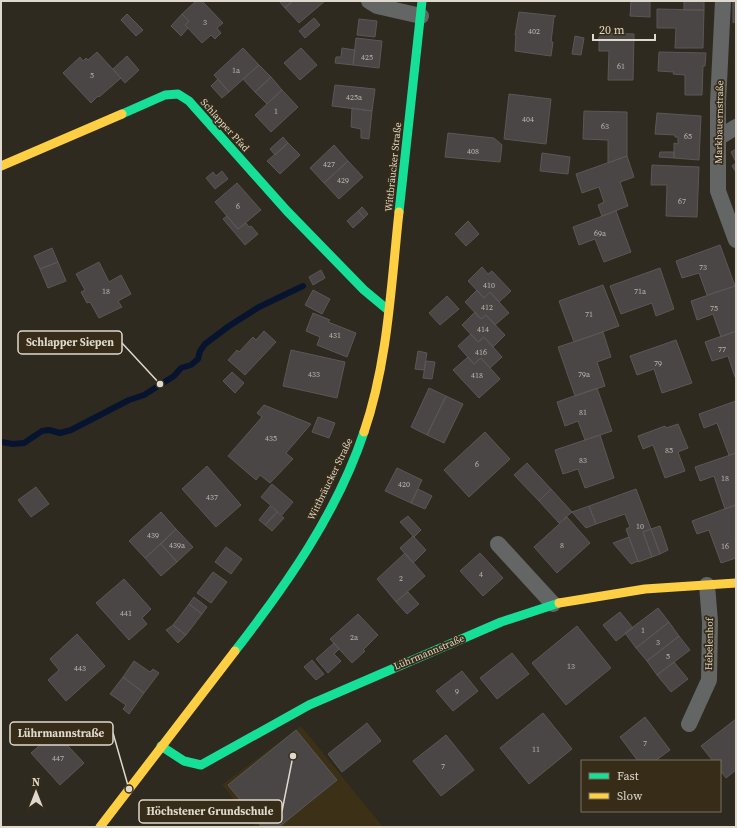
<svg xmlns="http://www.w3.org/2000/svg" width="737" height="828" font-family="'Source Serif 4',serif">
<rect width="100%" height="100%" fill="#2f2a1f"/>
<path fill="#3c3017" d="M301,726L383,827H256L222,785Z"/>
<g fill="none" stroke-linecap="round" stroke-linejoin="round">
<path stroke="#071430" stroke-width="6" d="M1,442L13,444L24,443L42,431L49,430L60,433L71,430L129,400L144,395L174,376L181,368L191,365L198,359L200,351L205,344L229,326L259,307L303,286"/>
</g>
<path fill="#4a4646" stroke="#5a5756" d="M196,1H202L223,23L217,28L221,33L215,39L211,35L202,43L185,25L189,21L182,14Z
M279,1H293L285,8Z
M293,1H325L299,23L285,8Z
M631,1H650V17L630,16Z
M684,1H704V10H684Z
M733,1H736V21L733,23Z
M657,9L704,10L703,48H675L676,28H657Z
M519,12L556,16L554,17L551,42H553L551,56L515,51L516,35H515Z
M127,14L143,30L136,36L121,20Z
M182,14L189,21L185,25L188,28L181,36L171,26Z
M314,18L320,25L305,38L299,31Z
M359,19L377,21L375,37L357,35Z
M599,33L634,34L633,80H608L609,51H599Z
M575,36L584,38L581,55L572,54Z
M356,38L382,41L379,68L353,65Z
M243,48L259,65L229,92L214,75Z
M301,48L317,65L300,80L284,63Z
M342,48L355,50L353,65L335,63L336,57H341Z
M97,52L121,78L99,97L98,96L91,103L63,73L80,57L83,61L86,58L88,60Z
M659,52L706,53L705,66H703L702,95H685V75L673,74L674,72L658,71Z
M127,56L139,70L125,83L113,69Z
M259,65L271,77L255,92L243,79Z
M271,77L282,90L267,104L255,92Z
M218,79L229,92L222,98L211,86Z
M335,85L375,89L372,111L332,106Z
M282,90L298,107L271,132L255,115Z
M509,94L551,99L546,144L504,139Z
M352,108L372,111L369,139L361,138V129L351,127Z
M584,111L627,112V156L608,163V140L583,139Z
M657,113L701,116L699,160L674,158V143L678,144V137H675V135L655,134Z
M448,133L494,138L502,145L500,162L445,157Z
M283,137L288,143L275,155L270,149Z
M288,143L300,155L280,174L267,161Z
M334,145L348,161L324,183L310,168Z
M736,149V162L731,152Z
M660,152H674V158L659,157Z
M542,153L570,157L568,174L540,171Z
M627,156L634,177L620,182L628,206L602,216L598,205L604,202L599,187L582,193L576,174Z
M348,161L363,177L339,199L324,183Z
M736,163V172L732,166Z
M652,165L699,167L697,217L666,216L667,185H651Z
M222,171L228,179L215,189L206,178L213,172L216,176Z
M237,183L261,210L238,229L215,202Z
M362,207L368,214L364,218L358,211Z
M358,211L364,218L353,228L347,221Z
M616,211L631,252L604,262L595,239L579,245L573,227Z
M227,216L238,229L246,223L249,227L251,226L258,234L245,245L223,219Z
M468,221L479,234L466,246L455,234Z
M720,245L735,286L707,295L699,273L682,278L676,261Z
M52,248L58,262L40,269L34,256Z
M58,262L66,281L48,288L40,269Z
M99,262L109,282L121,275L131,294L118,301L122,307L99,318L90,302L87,303L81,292L85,290L76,274Z
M482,267L488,274L492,271L511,291L499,302L490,292L484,298L468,281Z
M660,268L674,309L656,316L652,303L621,314L610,286Z
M321,270L325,278L313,285L309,277Z
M603,285L619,326L574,342L559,301Z
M735,286L736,290V331L721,337L713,314L697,320L691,301Z
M313,290L330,299L322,314L305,305Z
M477,290L484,298L490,292L509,313L495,325L486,315L481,319L465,302Z
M447,296L459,309L440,325L429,313Z
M475,312L481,319L486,315L505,335L493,347L484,337L478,342L462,325Z
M313,313L330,320L328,322L356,333L347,357L317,345L320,337L306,331Z
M264,331L276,342L245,375L228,360L237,350L239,352L253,337L256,340Z
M736,331V377H735L728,356L712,361L705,342Z
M603,332L611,357L597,362L605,386L575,396L558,347Z
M471,334L478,342L484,337L502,357L490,368L481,358L474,364L458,346Z
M676,340L692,383L662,393L654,369L637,375L630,356Z
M291,350L345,362L337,398L283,386Z
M418,351L427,353L424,370L415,369Z
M468,357L474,364L481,358L500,379L479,398L453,370Z
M426,361L435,362L432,379L423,378Z
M232,372L244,383L235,393L223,381Z
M429,388L446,396L427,435L411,427Z
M597,388L612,431L585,440L578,421L565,426L557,402Z
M446,396L463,404L444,443L427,435Z
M736,401V453L729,455L717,423L704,428L699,414Z
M264,405L311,424L286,453L293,459L270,483L260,475L256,480L228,456L262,417L257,413Z
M318,417L335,423L329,438L312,432Z
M678,424L688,448L678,452L685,471L665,478L653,445L643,449L638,436L665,426L666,428Z
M485,432L510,459L469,497L444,470Z
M600,435L614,478L585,488L578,469L563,474L555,450Z
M736,453V505L725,509L714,476L700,481L695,467Z
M527,463L551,489L539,501L514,475Z
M207,466L241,505L216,527L182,489Z
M397,468L422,480L411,503L385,491Z
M272,484L293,502L282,515L261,497Z
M36,487L49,504L31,517L18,500Z
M418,489L432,496L425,509L411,503Z
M551,489L572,512L559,523L539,501Z
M636,489L651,529L643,532L652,557L638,562L626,529L630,527L625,514L596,524L589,506Z
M735,505L736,509V558L721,563L709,530L697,534L692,521Z
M270,506L277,512L265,525L259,520Z
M589,506L596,524L586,528L572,512Z
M161,512L176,529L145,558L129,541Z
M277,512L284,518L272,531L265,525Z
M408,516L421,530L414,537L400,522Z
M567,517L590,543L557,573L534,547Z
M660,526L668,550L660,554L651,529Z
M176,529L193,547L177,562L161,544Z
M651,529L660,554L652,557L643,532Z
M413,536L426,550L413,563L400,548Z
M629,537L638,561L631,564L613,543Z
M161,544L177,562L161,576L145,558Z
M226,547L242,559L231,574L215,562Z
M405,553L425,576L396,602L377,579Z
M480,553L503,578L483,596L460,571Z
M213,572L227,582L211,603L197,593Z
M124,579L151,609L142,618L147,624L129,640L96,603Z
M408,592L419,604L407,614L396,602Z
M194,597L207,607L202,614L189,604Z
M189,604L202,614L186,635L173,625Z
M658,608L669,622L636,648L625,633Z
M620,612L633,628L616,641L603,625Z
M358,614L378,635L363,650L365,651L352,663L330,639Z
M669,622L679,636L647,661L636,648Z
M173,625L186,635L178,643L166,630Z
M577,626L611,668L566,705L532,663Z
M77,634L105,666L66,701L48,680L59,670L50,659Z
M679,636L690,650L657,675L647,661Z
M334,643L339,649L334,654L341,661L328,673L316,659Z
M512,653L529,674L497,699L480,678Z
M312,660L324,674L316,680L304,667Z
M134,661L150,672L153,669L159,673L144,693L123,677Z
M674,662L688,679L671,692L657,675Z
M462,671L478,691L453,711L436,691Z
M123,677L144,693L129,714L123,709L126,705L110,694Z
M543,713L572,749L529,784L500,748Z
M645,717L670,750L655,761H638L620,737Z
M736,719V770L726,778L720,770V761H713L701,746Z
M367,723L381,741L342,772L328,754Z
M296,730L337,780L279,827H262L228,785Z
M55,732L84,763L60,785L31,753Z
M446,735L474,770L441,796L413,761Z"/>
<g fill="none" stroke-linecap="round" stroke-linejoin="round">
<path stroke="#636664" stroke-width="16" d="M369,1L377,6L421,16
M723,1L718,103V191L736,240
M718,138L736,127
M498,544L553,604
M689,724L709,680L710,622L707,585"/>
<path stroke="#16e098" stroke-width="9" d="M122,114L165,95L178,94L189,101L287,211L364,290L388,310
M399,212L422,1
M235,651C287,584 337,513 364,432
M161,746L184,761L201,765L309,705L501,622L559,603"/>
<path stroke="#ffcf43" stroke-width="9" d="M1,166L122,114
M364,432C388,362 391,285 399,212
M559,603L645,589L736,583
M100,827L235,651"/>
</g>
<g text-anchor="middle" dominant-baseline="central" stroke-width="3.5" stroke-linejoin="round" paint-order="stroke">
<g font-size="8" fill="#bab4aa">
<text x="205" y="22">3</text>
<text x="534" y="31">402</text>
<text x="367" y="57">425</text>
<text x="621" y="66">61</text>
<text x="236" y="70">1a</text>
<text x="92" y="75">5</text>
<text x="354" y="97">425a</text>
<text x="276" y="111">1</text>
<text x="528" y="119">404</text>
<text x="605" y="126">63</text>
<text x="688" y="136">65</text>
<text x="473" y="151">408</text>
<text x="329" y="164">427</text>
<text x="343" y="180">429</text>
<text x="682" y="201">67</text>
<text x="238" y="206">6</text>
<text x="600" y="233">69a</text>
<text x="703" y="267">73</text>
<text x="489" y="285">410</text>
<text x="106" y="291">18</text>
<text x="640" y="291">71a</text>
<text x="487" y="307">412</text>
<text x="714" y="308">75</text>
<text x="589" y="314">71</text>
<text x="483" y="329">414</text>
<text x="335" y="335">431</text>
<text x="722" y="349">77</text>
<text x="481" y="352">416</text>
<text x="658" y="363">79</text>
<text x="314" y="374">433</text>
<text x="584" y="374">79a</text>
<text x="477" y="375">418</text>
<text x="583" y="412">81</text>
<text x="271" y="438">435</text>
<text x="669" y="450">85</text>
<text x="583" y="460">83</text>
<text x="477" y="464">6</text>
<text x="725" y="478">18</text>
<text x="404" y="484">420</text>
<text x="212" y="497">437</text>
<text x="640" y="526">10</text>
<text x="153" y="535">439</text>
<text x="177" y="545">439a</text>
<text x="562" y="545">8</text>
<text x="725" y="546">16</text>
<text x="481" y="574">4</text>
<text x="401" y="578">2</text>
<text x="126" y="613">441</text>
<text x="643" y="630">1</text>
<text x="354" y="637">2a</text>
<text x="658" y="642">3</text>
<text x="668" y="656">5</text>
<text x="571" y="666">13</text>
<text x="80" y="668">443</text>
<text x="457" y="691">9</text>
<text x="645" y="743">7</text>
<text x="536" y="749">11</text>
<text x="58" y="758">447</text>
<text x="443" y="766">7</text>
</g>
<g font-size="10" fill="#dfd8cc" stroke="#362c18">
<text transform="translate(719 122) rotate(-89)">Markbauernstraße</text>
<text transform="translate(225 125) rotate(48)">Schlapper Pfad</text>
<text transform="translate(393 167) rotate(-84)">Wittbräucker Straße</text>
<text transform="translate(330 479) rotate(-64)">Wittbräucker Straße</text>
<text transform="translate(709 644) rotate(-89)">Hebelenhof</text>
<text transform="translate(429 652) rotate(-23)">Lührmannstraße</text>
</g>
</g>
<path fill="none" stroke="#dfd8cc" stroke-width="1.5" d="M160 384L122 343M129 789L113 733M293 756L282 811"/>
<g fill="#dfd8cc" stroke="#362c18" stroke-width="1.5">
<circle cx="160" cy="384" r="4"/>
<circle cx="129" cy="789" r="4"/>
<circle cx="293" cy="756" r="4"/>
</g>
<g fill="#362c18" stroke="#dfd8cc" stroke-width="1.5">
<rect x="18" y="331" width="104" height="23" rx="4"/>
<rect x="10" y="722" width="103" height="23" rx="4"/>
<rect x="139" y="800" width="143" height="23" rx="4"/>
</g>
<g font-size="11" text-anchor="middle" font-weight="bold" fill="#dfd8cc">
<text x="70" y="346">Schlapper Siepen</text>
<text x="61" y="737">Lührmannstraße</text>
<text x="210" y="815">Höchstener Grundschule</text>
</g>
<rect width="737" height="828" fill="none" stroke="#dfd8cc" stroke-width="4"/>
<rect x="581" y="760" width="140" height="52" fill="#362c18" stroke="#7a7160"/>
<rect x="589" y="773" width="20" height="6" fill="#16e098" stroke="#7a7160"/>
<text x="617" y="780" font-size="12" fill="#dfd8cc">Fast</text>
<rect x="589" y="793" width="20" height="6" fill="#ffcf43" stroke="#7a7160"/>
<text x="617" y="800" font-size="12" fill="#dfd8cc">Slow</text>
<g transform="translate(36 792)" stroke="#362c18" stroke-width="3" paint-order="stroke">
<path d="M0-3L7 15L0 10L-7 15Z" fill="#dfd8cc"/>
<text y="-6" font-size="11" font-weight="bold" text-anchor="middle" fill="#dfd8cc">N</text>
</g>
<path d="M593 34v6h62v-6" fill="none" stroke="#dfd8cc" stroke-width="2"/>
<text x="599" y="34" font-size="12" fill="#dfd8cc" stroke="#362c18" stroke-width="3" paint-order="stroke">20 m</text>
</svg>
